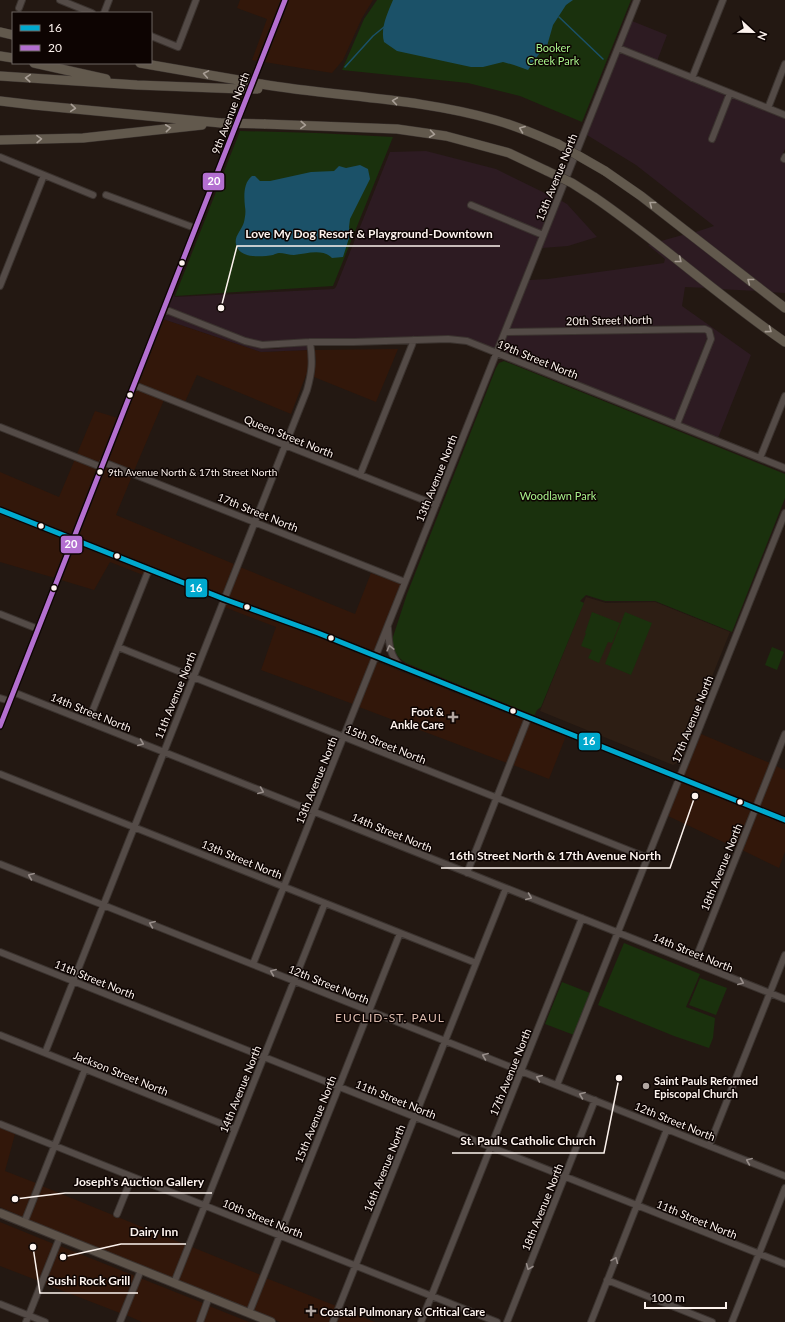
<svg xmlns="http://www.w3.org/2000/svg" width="785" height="1322" font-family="Lato,sans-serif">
<rect width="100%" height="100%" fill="#231812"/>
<path fill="#32170a" d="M240,0H282L258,61L252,60L267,19L237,8Z
M288,0H373L362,18L343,60L332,73L264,62Z
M163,319L261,352L308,350L310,359L308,375H306L291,414L197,375L185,402L138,384Z
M398,349L376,402L314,377L316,360L314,350Z
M136,389L164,400L134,471L107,460Z
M95,411L118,418L100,463L77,454Z
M75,459L97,468L72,536L0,507V472L59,497Z
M105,465L132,476L116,515L234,564L222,595L78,538Z
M0,513L70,541L55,578L0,562Z
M76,543L145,571L143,575L110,562L94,590L61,580Z
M240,567L355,614L371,573L401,584L374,653L228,598Z
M226,603L317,636L372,658L353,704L261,670L276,627L224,607Z
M377,662L524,720L507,763L359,707Z
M530,722L566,736L549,779L513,765Z
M701,734L770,763L753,805L683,777Z
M776,766L785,770V817L759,807Z
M681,782L751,810L736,848L668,816Z
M757,812L785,823V852L779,868L742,850Z
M0,1127L15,1134L5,1171L36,1183L23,1217L0,1207Z
M42,1186L186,1245L172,1279L28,1222Z
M0,1222L54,1244L39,1281L0,1266Z
M60,1246L135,1276L120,1313L45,1284Z
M192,1247L261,1275L247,1309L178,1282Z
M140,1278L203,1303L196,1322H142L126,1315Z
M266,1278L336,1306L330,1322H280L253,1311Z
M209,1306L249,1322H203Z
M342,1309L375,1322H337Z"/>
<path fill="#2d1b22" d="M632,21L667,35L657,61L622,46Z
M620,51L726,94L708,140L714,142L732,96L785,118V149L780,160L785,162V293L768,292L693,233L714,226L636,165L587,135Z
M426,151L496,169L555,198L541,231L470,201L467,206L539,237L495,349L468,339L448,336L262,342L246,338L168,307L173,294L175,297L334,289L336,287L390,152Z
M560,200L567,204L597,237L568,246L542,248Z
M686,234L758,291L717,289L661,241Z
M654,243L708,288L685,287L682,306L751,355L718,438L681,423L714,336V332L707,327L700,325L509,329L529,280L548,279L664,263L665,259L648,245Z
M166,312L253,347L274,349L308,345V350L261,352L163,319Z
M705,331L707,335V338L675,421L500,351L507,335Z"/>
<path fill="#2d1e14" d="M586,597L606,603L655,602L730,632L677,763L673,765L540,711Z"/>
<path fill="#1a310d" d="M377,0H631L582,122L520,96L468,83L342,70L364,19Z
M240,131L317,133L393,137L333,286L175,296Z
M504,361L785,474V498L732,632L655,601H605L586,595L580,601L584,603L541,707L537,710L534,716L406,663C397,657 393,651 392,640L407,594L496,368L499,363Z
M592,612L620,623L612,643L608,642L599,663L588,658L592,650L581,646L586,633H585Z
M625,612L652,623L631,675L605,664Z
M772,647L784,652L777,670L765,665Z
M624,943L700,974L686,1007L715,1018L713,1038L709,1048L674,1036L598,1005Z
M700,978L727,988L716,1015L689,1005Z
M562,982L590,993L574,1035L545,1024Z"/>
<path fill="#1b5168" d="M393,0H573L566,5L553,25L547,46L539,54L528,70L514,65L503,62L483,67H471L397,51L384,42C380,28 388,12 393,0Z
M360,165L368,169L370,179L350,219L349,227L350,235L343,257L332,258C323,248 305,254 294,255C289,255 284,253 279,253C277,253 275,254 273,255C261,257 239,259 236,244C234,236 242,230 244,222C245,217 246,212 245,207C244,197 243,183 252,176H255L260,181H270L311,172L334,171L339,166L346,168Z"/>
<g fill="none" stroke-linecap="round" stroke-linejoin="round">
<path stroke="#1b5168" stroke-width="1.5" d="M559,17L603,59
M345,67L373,36L384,27"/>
<g stroke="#3b332f" stroke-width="8">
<path id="minor" d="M60,0L92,13
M19,8L22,0
M104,13L109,0
M151,36L178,47L196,0
M618,48L785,115
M692,78L723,0
M768,108L785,64
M712,139L730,93
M0,157L93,195
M784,159L785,157
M106,195L195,228
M471,205L543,235
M0,286L44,175
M164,309L245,341L262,345L310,342H354L448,339L467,341L785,468
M505,332L705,329L709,331L711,339L677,424
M134,385L436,505
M0,427L101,467
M760,458L785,396
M103,462L405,582
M360,475L414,340
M0,510L224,599L318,633L785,820
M0,614L38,629
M388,628C389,643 389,654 400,666
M118,647L648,858
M13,692L785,999
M0,698L10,701
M88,722L149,569
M0,726L285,0
M0,774L476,963
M0,864L785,1176
M467,873L528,718
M0,952L785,1264
M694,963L785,734
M253,964L637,0
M0,1035L235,1129
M45,1053L307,390C312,372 313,361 310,342
M557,1085L785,513
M0,1124L497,1322
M709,1146L785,955
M117,1214L132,1177
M24,1223L85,1069
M607,1280L712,1322
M174,1283L325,903
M0,1304L45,1322
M249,1313L400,933
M26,1322L60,1237
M120,1322L141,1270
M200,1322L209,1297
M333,1322L506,888
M421,1322L582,918
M507,1322L595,1100
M591,1322L667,1129
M732,1322L785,1188"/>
</g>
<g stroke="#3b332f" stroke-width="10">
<path id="major" d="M0,1213L271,1322"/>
</g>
<g stroke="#3b332f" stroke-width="10">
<path id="highway" d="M0,32L13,35
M0,56L13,58
M34,63L106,79
M140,63L244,81
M0,76L137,85L242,89
M261,84C338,97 419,98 495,120C517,126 537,135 558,144
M0,101L34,105L221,123
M264,124L397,129L446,136L509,153L547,171
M0,140L83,138L202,125
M605,171L641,196L785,308
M594,197C660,242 719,297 785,342"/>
</g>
<use href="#minor" stroke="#544b47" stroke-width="6"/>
<use href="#major" stroke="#5d534a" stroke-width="8"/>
<use href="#highway" stroke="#62594d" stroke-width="9"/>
<g stroke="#3b332f" stroke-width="10" stroke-linecap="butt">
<path id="highway-bridge" d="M244,81L261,84
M242,89H258
M221,123L264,124
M558,144L605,171
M547,171L572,183L594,197"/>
</g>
<use href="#highway-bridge" stroke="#62594d" stroke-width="9"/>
<g stroke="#0d0402" stroke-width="8">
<path id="bus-1" d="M0,510L224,599L318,633L785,820"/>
</g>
<g stroke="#0d0402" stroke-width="8">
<path id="bus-2" d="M0,726L285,0"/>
</g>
<use href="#bus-1" stroke="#00a9ce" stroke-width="5"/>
<use href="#bus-2" stroke="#b36fd0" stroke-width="5"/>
</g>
<defs><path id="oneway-chevron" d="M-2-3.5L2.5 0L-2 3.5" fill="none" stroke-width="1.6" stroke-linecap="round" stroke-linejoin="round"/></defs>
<g stroke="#a89e95">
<use href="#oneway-chevron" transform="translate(206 74) rotate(-170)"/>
<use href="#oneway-chevron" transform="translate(28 78) rotate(-176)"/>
<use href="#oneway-chevron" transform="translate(395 101) rotate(-172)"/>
<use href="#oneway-chevron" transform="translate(73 108) rotate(5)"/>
<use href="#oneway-chevron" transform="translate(303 125) rotate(2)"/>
<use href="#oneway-chevron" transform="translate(168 128) rotate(-6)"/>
<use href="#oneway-chevron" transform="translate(522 129) rotate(-159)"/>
<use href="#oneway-chevron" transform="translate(432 134) rotate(8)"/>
<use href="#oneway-chevron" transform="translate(39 139) rotate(-1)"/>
<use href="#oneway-chevron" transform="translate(652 204) rotate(-142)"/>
<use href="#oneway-chevron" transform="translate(679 260) rotate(39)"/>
<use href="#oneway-chevron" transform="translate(750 281) rotate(-142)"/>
<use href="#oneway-chevron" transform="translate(769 330) rotate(36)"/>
</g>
<g stroke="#988e8a">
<use href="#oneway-chevron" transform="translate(390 648) rotate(-104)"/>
<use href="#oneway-chevron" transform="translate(141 743) rotate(22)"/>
<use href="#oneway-chevron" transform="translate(261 791) rotate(22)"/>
<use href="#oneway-chevron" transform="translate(31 876) rotate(-158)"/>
<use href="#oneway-chevron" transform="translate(529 897) rotate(22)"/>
<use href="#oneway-chevron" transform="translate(152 924) rotate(-158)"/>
<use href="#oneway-chevron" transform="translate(273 972) rotate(-158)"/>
<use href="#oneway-chevron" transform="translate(741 982) rotate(22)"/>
<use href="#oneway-chevron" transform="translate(485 1056) rotate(-158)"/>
<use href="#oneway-chevron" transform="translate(539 1078) rotate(-158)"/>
<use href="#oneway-chevron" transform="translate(582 1095) rotate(-158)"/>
<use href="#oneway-chevron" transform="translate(749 1161) rotate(-158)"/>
<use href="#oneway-chevron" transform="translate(615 1260) rotate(-68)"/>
<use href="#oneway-chevron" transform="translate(529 1267) rotate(112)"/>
</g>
<g fill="#fdf3ee" stroke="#0d0402" stroke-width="1.5">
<circle cx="182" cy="263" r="3.5"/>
<circle cx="130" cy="395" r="3.5"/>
<circle cx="100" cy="472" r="3.5"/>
<circle cx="41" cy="526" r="3.5"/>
<circle cx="117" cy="556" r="3.5"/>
<circle cx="54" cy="588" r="3.5"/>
<circle cx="247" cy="607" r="3.5"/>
<circle cx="331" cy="638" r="3.5"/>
<circle cx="513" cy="711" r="3.5"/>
<circle cx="740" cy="802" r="3.5"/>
</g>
<g fill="#b1a6a1" stroke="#0d0402" stroke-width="1.5">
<path d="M451 711h4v4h4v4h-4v4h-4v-4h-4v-4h4z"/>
<circle cx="646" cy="1086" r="4"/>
<path d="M309 1305h4v4h4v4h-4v4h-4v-4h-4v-4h4z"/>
</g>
<g text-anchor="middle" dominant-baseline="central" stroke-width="3" stroke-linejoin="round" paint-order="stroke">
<g font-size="10" fill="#fdf3ee" stroke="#0d0402" text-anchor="start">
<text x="108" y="472">9th Avenue North &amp; 17th Street North</text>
</g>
<g font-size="11" fill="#a7f18a" stroke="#0d0402">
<text x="553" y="47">Booker<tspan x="553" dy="13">Creek Park</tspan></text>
<text x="558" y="495">Woodlawn Park</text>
</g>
<g font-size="11" fill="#fdf3ee" stroke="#0d0402">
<text transform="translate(230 113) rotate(-69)">9th Avenue North</text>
<text transform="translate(556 177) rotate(-68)">13th Avenue North</text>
<text transform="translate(609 320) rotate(-1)">20th Street North</text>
<text transform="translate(538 359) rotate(22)">19th Street North</text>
<text transform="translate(289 436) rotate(22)">Queen Street North</text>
<text transform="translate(436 478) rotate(-68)">13th Avenue North</text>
<text transform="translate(258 512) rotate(22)">17th Street North</text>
<text transform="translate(175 695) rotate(-68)">11th Avenue North</text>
<text transform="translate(91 712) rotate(22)">14th Street North</text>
<text transform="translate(692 719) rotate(-68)">17th Avenue North</text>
<text transform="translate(386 744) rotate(22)">15th Street North</text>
<text transform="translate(316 780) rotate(-68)">13th Avenue North</text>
<text transform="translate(392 832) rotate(22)">14th Street North</text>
<text transform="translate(242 859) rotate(22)">13th Street North</text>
<text transform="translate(721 867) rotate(-68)">18th Avenue North</text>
<text transform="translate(693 952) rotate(22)">14th Street North</text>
<text transform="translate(95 979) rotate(22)">11th Street North</text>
<text transform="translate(329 984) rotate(22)">12th Street North</text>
<text transform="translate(510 1072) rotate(-68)">17th Avenue North</text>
<text transform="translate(121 1073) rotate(22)">Jackson Street North</text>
<text transform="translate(240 1089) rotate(-68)">14th Avenue North</text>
<text transform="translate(396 1099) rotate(22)">11th Street North</text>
<text transform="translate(315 1119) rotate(-68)">15th Avenue North</text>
<text transform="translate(675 1121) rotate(22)">12th Street North</text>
<text transform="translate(384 1168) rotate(-68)">16th Avenue North</text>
<text transform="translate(542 1207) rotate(-68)">18th Avenue North</text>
<text transform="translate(263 1218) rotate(22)">10th Street North</text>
<text transform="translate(697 1219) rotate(22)">11th Street North</text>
</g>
<g font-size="11" font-weight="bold" fill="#fdf3ee" stroke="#0d0402" text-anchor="start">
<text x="444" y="711" text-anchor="end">Foot &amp;<tspan x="444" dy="13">Ankle Care</tspan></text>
<text x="654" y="1080">Saint Pauls Reformed<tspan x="654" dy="13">Episcopal Church</tspan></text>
<text x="320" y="1311">Coastal Pulmonary &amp; Critical Care</text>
</g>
<g font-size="12" letter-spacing="1" fill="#dbbbad" stroke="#0d0402">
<text x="390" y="1017">EUCLID-ST. PAUL</text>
</g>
</g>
<path fill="none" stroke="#fdf3ee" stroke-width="1.5" d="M221 308L237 246H500M695 796L670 868H441M619 1078L604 1153H452M15 1199L65 1193H212M63 1257L121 1244H186M33 1247L40 1293H138"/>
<g fill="#fdf3ee" stroke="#0d0402" stroke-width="1.5">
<circle cx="221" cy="308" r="4"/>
<circle cx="695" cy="796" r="4"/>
<circle cx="619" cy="1078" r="4"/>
<circle cx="15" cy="1199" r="4"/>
<circle cx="63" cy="1257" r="4"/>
<circle cx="33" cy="1247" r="4"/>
</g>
<g font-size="12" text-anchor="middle" font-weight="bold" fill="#fdf3ee" stroke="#0d0402" stroke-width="3" stroke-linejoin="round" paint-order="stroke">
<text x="369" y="238">Love My Dog Resort &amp; Playground-Downtown</text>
<text x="555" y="860">16th Street North &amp; 17th Avenue North</text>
<text x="528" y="1145">St. Paul's Catholic Church</text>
<text x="139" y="1186">Joseph's Auction Gallery</text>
<text x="154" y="1236">Dairy Inn</text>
<text x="89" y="1285">Sushi Rock Grill</text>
</g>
<g stroke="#0d0402" stroke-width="1.5">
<rect x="202" y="172" width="23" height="19" rx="4" fill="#b36fd0"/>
<rect x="60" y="535" width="23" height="19" rx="4" fill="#b36fd0"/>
<rect x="185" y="578" width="23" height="20" rx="4" fill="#00a9ce"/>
<rect x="578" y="732" width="23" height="19" rx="4" fill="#00a9ce"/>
</g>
<g font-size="11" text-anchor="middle" font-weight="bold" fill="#fff">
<text x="214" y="185">20</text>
<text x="71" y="548">20</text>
<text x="196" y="592">16</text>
<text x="589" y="745">16</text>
</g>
<rect x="12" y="12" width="140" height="52" fill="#0d0402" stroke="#6d6460"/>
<rect x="20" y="25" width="20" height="6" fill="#00a9ce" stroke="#6d6460"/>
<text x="48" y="32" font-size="12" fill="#fdf3ee">16</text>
<rect x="20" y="45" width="20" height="6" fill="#b36fd0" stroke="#6d6460"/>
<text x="48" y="52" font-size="12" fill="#fdf3ee">20</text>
<g transform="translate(753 32) rotate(112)" stroke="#0d0402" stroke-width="3" paint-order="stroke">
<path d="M0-3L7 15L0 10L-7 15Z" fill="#fdf3ee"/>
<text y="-6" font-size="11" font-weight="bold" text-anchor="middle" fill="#fdf3ee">N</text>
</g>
<path d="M645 1302v6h81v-6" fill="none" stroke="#fdf3ee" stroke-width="2"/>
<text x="651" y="1302" font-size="12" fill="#fdf3ee" stroke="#0d0402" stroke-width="3" paint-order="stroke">100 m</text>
</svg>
